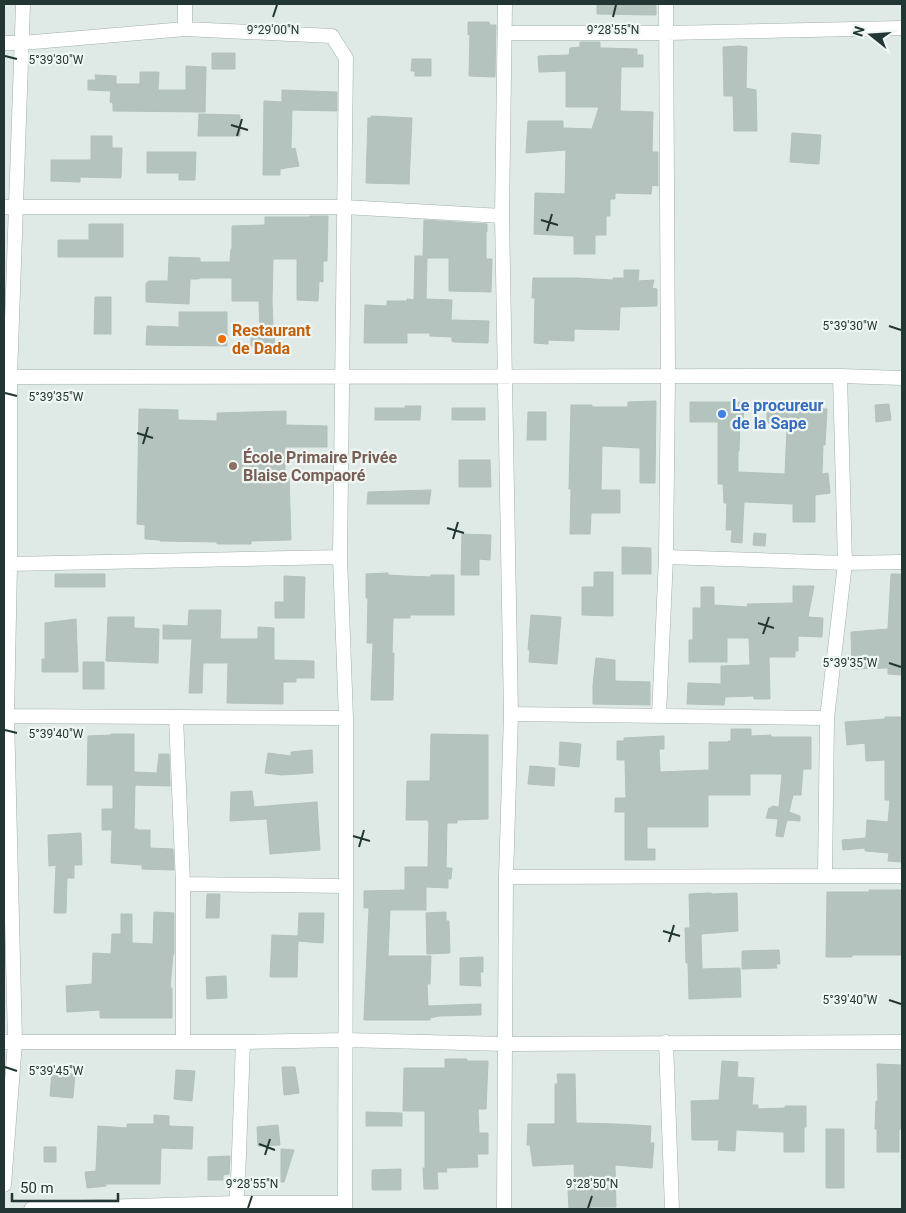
<svg xmlns="http://www.w3.org/2000/svg" width="906" height="1213" font-family="Roboto,sans-serif">
<rect width="100%" height="100%" fill="#dfe9e5"/>
<path fill="#b5c3be" stroke="#b3c1bc" d="M597,4H656V15L597,14Z
M468,22H489L490,25H496L495,77L469,76L470,34L468,35Z
M580,42H600V48H603L637,49V55H643V67H621L620,111L653,112L652,152H658V186L652,185L651,194L615,193V199H610V216H606V235H595V254H574V236L534,234L535,193L565,194L566,150L526,153L528,121H563V128L592,129L599,107H566V71L539,72L538,56L569,55L570,48L580,47Z
M739,46L747,47L746,88L756,90L757,131H734L733,96H724L723,47Z
M212,53H235V69H212Z
M412,59H431V76H415V71H411Z
M186,66L206,67L205,112L113,111V103L110,102L111,91L88,90V80H96L95,75L116,76V84H140V72H159L158,90H186Z
M282,90L337,92V111L292,110L291,149L295,148L299,166L280,169V175H263L264,101L282,102Z
M199,114L240,115V136H198Z
M371,116L412,118L409,184L366,183L368,118H371Z
M792,133L821,135L819,164L790,162Z
M91,136H112V148H122L121,178L80,177V182L51,181V160H91Z
M147,152H196L195,180H179V173H147Z
M310,216H328L327,261H323V282L319,281L318,301L297,300V259H273L272,302L273,326H275L274,346H251V335H260L259,301H232V278H200L199,279H190L189,304L146,302V283H148V281H168L169,257L200,258V262H230L231,249H232V226L265,225V217H309Z
M424,220L487,224V232H486V259H492L491,292L449,291V258H427L426,299L452,300L451,320L489,321L488,343L454,342L452,341V337L430,336V333H407V343H364L365,305L387,306V301H407V299L414,300L415,256H423Z
M89,224H123V257H58V240H89Z
M624,270H639L638,281L654,280L652,288L657,289V306L620,307L619,330L574,329V341L548,340V344L534,343L535,298H532L533,278H576L613,280V278H624Z
M95,297H111V334H94Z
M179,312H227V346L146,345L147,326L179,327Z
M656,401L655,483H640V448L602,446L601,490H620V513H591L590,534H570L571,489H569L571,405H592V407H628V402Z
M690,402H744L743,422H740L739,451H738V472L785,474L787,430H786V423H767V403H782V407L827,409L825,445H823L822,474L828,473L830,493L815,495V522H793V504L744,502L742,543L731,542L732,530H726L727,503H724L723,484H718V422H690Z
M889,404L891,420L876,422L875,405Z
M405,406H421L420,420H375V408H405Z
M452,408H485V420H452Z
M139,409L178,410V420L217,421V413L286,411V425L327,426V447H285V475H289L291,540L251,541V544H217V542L160,541V540L145,539V525L137,524Z
M528,412H546V440H527Z
M459,460H490L491,487H459Z
M431,490L429,504H367L368,492Z
M754,533L766,534L765,546L753,545Z
M462,534L491,535L490,560L479,559V575H461Z
M622,547L651,548V574H622Z
M594,572H613V616L582,615V587H594Z
M388,573V575L405,576L431,577V575H454V615H410V618H393L392,653H394L393,700H371L373,643H367L368,598H366V574Z
M55,574H105V587H55Z
M891,574H902V675L888,674V668L852,669L851,632L888,629Z
M284,576L305,577L304,618H275V602H284Z
M793,586H814L808,617L823,618L822,637L798,636V651H795V657H769L770,699H754V696L725,697L724,705L687,704L688,683L721,684V666L750,665L749,638H727V662H689V640H693V608H701V587H714V605L748,607L747,604L793,603Z
M189,610H221L220,639H258V627L274,628V660L314,661V678H296V682H283V704L227,703L228,663H203L202,693H189L192,639H163V625L188,626Z
M531,615L561,617L557,664L529,662L530,650H528Z
M108,617H134V628L159,629L158,663L106,661Z
M76,619L78,672H42V659H45V623Z
M596,658L615,660V681L650,682V705L593,704V685Z
M83,662H104V689H83Z
M885,717H902V862L888,861L889,853L865,851V848L843,850L842,840L866,838L867,820L888,822L890,800H885V760L866,761L865,743L847,745L845,722L885,719Z
M731,729H751V736L771,735V737H811V769H803L801,795H793L789,812L800,816V821L787,820L783,837L776,836L778,819L766,818L769,808H771L772,806L779,807L782,774H750V795H708V827H647V849H655V860H625V812H615V798H626L625,760H617V741H624V738L664,736V749H659L660,772L709,770V742H728V741H731Z
M111,734H134V772L157,773L159,754H169L170,786L135,785L134,829H137V830H150V848L173,849L174,870L142,869V865L111,863L112,830H102V809H113V785H87L88,736L111,735Z
M431,734L488,735V819L457,820V823H447L446,868H452L451,879H448V888L426,887V910H390L388,956H431L430,984H427L428,1006L481,1004V1015L439,1016L430,1018V1020H364L369,908H364V891L405,890V867H428L429,822H428V820H406L407,781H430Z
M560,742L581,744L579,767L559,765Z
M312,750L313,773L282,775L265,773L268,753L291,756V752Z
M530,766L555,768L554,786L528,784Z
M252,791L254,807L317,802L320,850L270,854L267,819L230,821L231,792Z
M81,833L82,865H74V878H67L66,913H54L56,865L49,866L48,835Z
M869,890H902V955H852V957H826L827,892H869Z
M711,893L712,894L737,893L738,931L701,934L702,969L740,968L741,997L689,999L688,963H686L685,928H690L689,894Z
M207,894H220L219,918H206Z
M154,912L174,913V954H173L170,988H172V1018H100V1010L67,1012L66,986L92,984L93,953L111,954L112,934H121V914H132V943L153,944Z
M446,912V921H449L450,953L427,954L426,913Z
M299,913H324L323,943L298,941L297,977H270L272,935L298,936Z
M779,950L780,964H776L777,968L742,969V951Z
M483,957V972H480L481,986L460,985V958Z
M226,976L227,998L207,999L206,977Z
M445,1059H467V1061H488L486,1109H478L479,1133H488V1154H477L478,1167L446,1168L447,1172H437L438,1189H424L423,1168H425V1111H403L404,1068H445Z
M722,1061L738,1062L737,1077L754,1078L752,1105H758V1109L785,1108V1106H806V1127H804V1152H784V1132L736,1130L735,1151L718,1150L719,1140H692L691,1101L719,1100Z
M877,1064L902,1065L901,1105L902,1106V1129H899V1152H877V1129H875L876,1101H878Z
M282,1067H295L299,1093L284,1095Z
M176,1070L195,1071L192,1101L174,1099Z
M52,1072L75,1074L73,1098L50,1096Z
M557,1074H575L576,1123L617,1124L651,1126L650,1143H654L652,1168L615,1165L616,1207H591V1209H569L568,1190H575L574,1164L533,1166L530,1145H527L528,1124H555V1084H558Z
M366,1112L402,1113V1126H366Z
M154,1115L169,1116V1126L193,1127L192,1149L161,1148L160,1184H106V1186L87,1188L85,1172L96,1171L98,1126L127,1128V1124H154Z
M278,1125L280,1145L258,1146L257,1127Z
M826,1129H844V1188H826Z
M44,1147H56V1162H44Z
M281,1149L294,1150L284,1182H281Z
M230,1156L229,1174L223,1175V1180H208V1157Z
M401,1169V1190H372V1170Z"/>
<g fill="none" stroke-linecap="round" stroke-linejoin="round">
<g stroke="#a3b0ac" stroke-width="15">
<path id="street" d="M185,4V29
M505,33H666L902,28
M4,43H22L185,29L332,36L346,58L340,557L346,718V886L345,1209
M4,207H344L502,216
M4,377L840,376L902,378
M666,557L845,563L902,562
M10,564L340,557
M511,714L827,718
M4,716L346,718
M659,716L666,557L668,377L666,4
M176,717L183,884V1042
M825,876L827,718L845,563L840,376
M506,877L902,876
M183,884L346,886
M4,1042H243L345,1040L505,1044L902,1042
M666,1042L672,1209
M4,1185L15,1042L7,716L10,564V377L23,4
M236,1203L238,1181L243,1042
M31,1209L236,1203H344
M504,1209L506,877L511,714L502,216L505,4"/>
</g>
<use href="#street" stroke="#fff" stroke-width="14"/>
</g>
<path fill="none" stroke="#223733" stroke-width="2" d="M273,17L277,5M613,17L616,5M5,56L17,59M231,125L248,130M237,136L242,119M541,220L558,225M547,231L552,214M889,326L901,330M5,393L17,396M137,433L153,438M143,444L148,427M447,528L464,533M453,539L458,522M758,623L774,628M763,634L769,617M889,663L901,667M5,730L17,733M353,836L370,841M359,847L364,830M663,931L680,936M669,942L674,925M889,1000L901,1004M5,1067L17,1071M259,1144L275,1150M265,1155L270,1139M248,1208L252,1196M588,1208L592,1196"/>
<circle fill="#e8710a" stroke="#eff6f3" stroke-width="2" cx="222" cy="339" r="5"/>
<circle fill="#3f7fe0" stroke="#eff6f3" stroke-width="2" cx="722" cy="414" r="5"/>
<circle fill="#8d6e63" stroke="#eff6f3" stroke-width="2" cx="233" cy="466" r="5"/>
<g text-anchor="middle" dominant-baseline="central" stroke-width="4.5" stroke-linejoin="round" paint-order="stroke">
<g font-size="16" font-weight="bold" fill="#c56008" stroke="#eff6f3" text-anchor="start">
<text x="232" y="330">Restaurant<tspan x="232" dy="18">de Dada</tspan></text>
</g>
<g font-size="16" font-weight="bold" fill="#366cbe" stroke="#eff6f3" text-anchor="start">
<text x="732" y="405">Le procureur<tspan x="732" dy="18">de la Sape</tspan></text>
</g>
<g font-size="16" font-weight="bold" fill="#785e54" stroke="#eff6f3" text-anchor="start">
<text x="243" y="457">École Primaire Privée<tspan x="243" dy="18">Blaise Compaoré</tspan></text>
</g>
</g>
<g font-size="12" text-anchor="middle" fill="#223733" stroke="#eff6f3" stroke-width="4.5" stroke-linejoin="round" paint-order="stroke">
<text x="273" y="34">9°29'00"N</text>
<text x="613" y="34">9°28'55"N</text>
<text x="56" y="64">5°39'30"W</text>
<text x="850" y="330">5°39'30"W</text>
<text x="56" y="401">5°39'35"W</text>
<text x="850" y="667">5°39'35"W</text>
<text x="56" y="738">5°39'40"W</text>
<text x="850" y="1004">5°39'40"W</text>
<text x="56" y="1075">5°39'45"W</text>
<text x="252" y="1188">9°28'55"N</text>
<text x="592" y="1188">9°28'50"N</text>
</g>
<rect width="906" height="1213" fill="none" stroke="#223733" stroke-width="10"/>
<g transform="translate(871 35) rotate(287)" stroke="#eff6f3" stroke-width="4" paint-order="stroke">
<path d="M0-4L9 19L0 12L-9 19Z" fill="#223733"/>
<text y="-8" font-size="14" font-weight="bold" text-anchor="middle" fill="#223733">N</text>
</g>
<path d="M12 1193v8h106v-8" fill="none" stroke="#223733" stroke-width="2.5"/>
<text x="20" y="1193" font-size="15" fill="#223733" stroke="#eff6f3" stroke-width="4" paint-order="stroke">50 m</text>
</svg>
